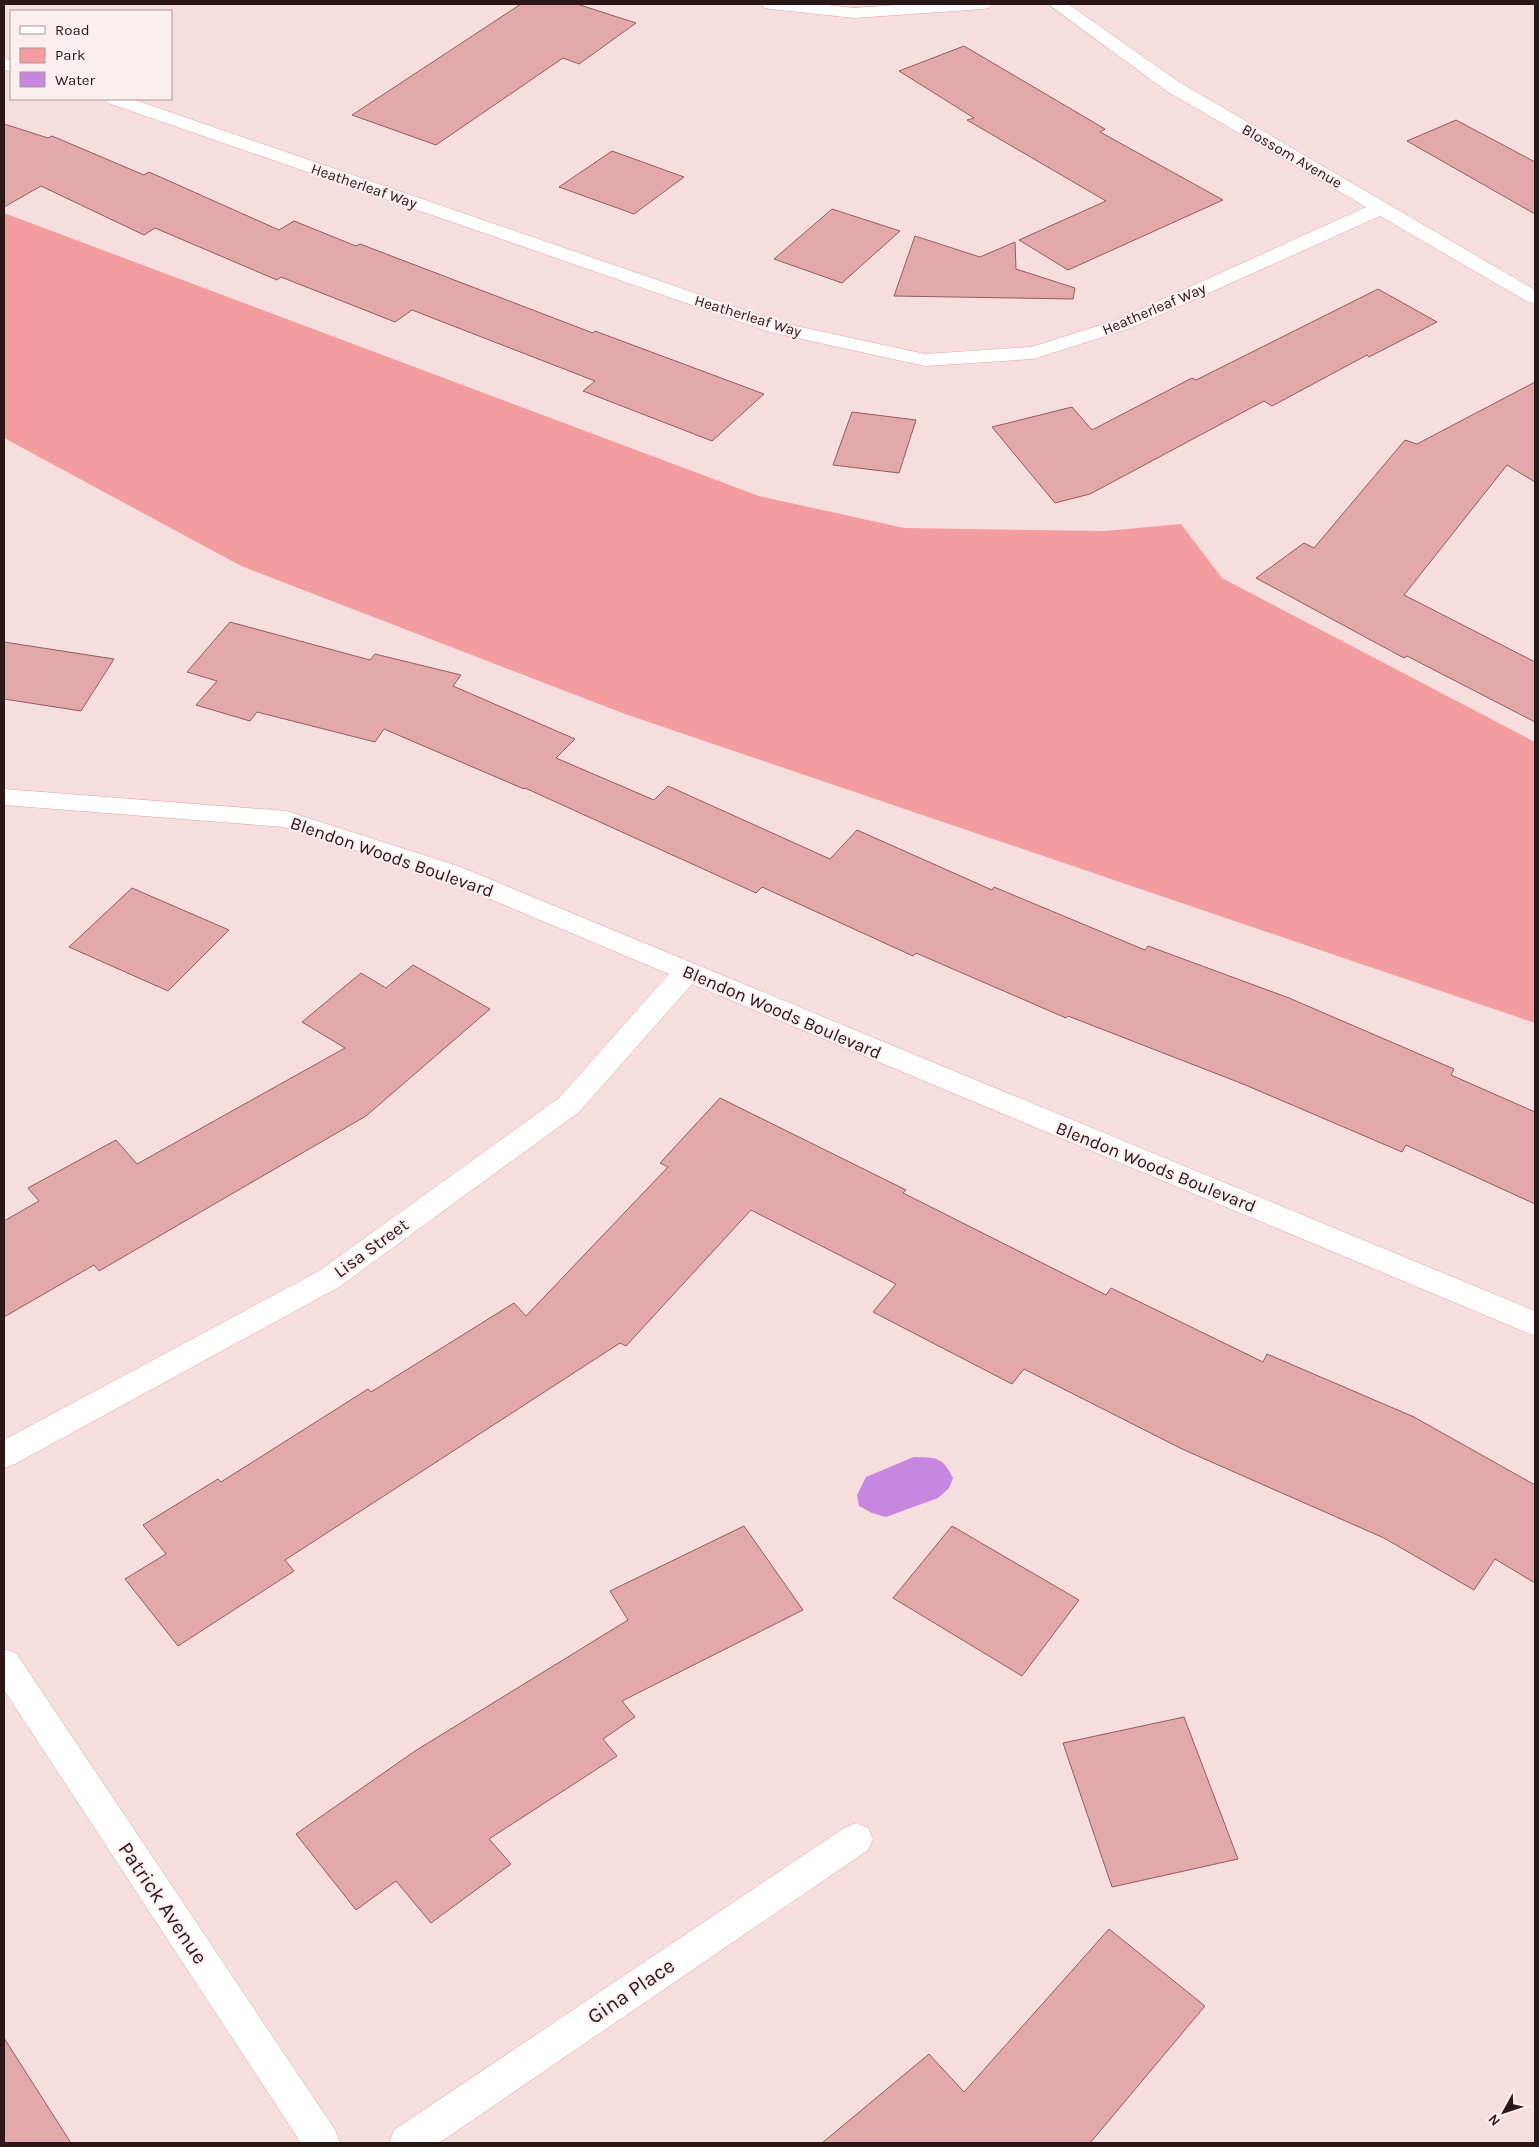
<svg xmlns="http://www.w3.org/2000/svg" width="1539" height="2147" font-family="Karla,sans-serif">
<rect width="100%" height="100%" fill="#f7dede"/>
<path fill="#f49da1" d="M4,213L759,496L904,528L1105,531L1181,524L1222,578L1535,742V1023L625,714L241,566L4,438Z"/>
<path fill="#c786df" d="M914,1457C937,1458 942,1456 953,1478L949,1488L938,1498L886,1517L872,1513L859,1506L857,1495L866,1477Z"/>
<path fill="#e3a8aa" stroke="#925d5f" d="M521,4H577L636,23L579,64L563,58L436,145L352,115Z
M964,46L1105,129L1100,132L1223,200L1068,270L1019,240L1106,201L967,120L974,118L899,71Z
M1456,120L1535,162V214L1407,141Z
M4,124L48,138L52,136L144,175L149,172L279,230L294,221L356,246L360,244L593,333L595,331L764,394L712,441L583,391L595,381L412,310L395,322L281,277L277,280L155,228L144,235L41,186L4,207Z
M612,151L684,177L634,214L559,187Z
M832,209L900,231L842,283L774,259Z
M915,236L980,257L1015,242L1016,269L1075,288L1073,299L894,296Z
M1378,289L1437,322L1369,357L1367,355L1272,406L1264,401L1090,494L1055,503L992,427L1072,407L1092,430L1192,378L1196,380Z
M1535,382V482L1507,465L1404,595L1535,662V722L1407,656L1404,658L1256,578L1304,543L1314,548L1405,440L1417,444Z
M852,412L916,420L899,473L833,465Z
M230,622L370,660L375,654L461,675L453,686L575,739L556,758L654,800L668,786L830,859L857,830L992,890L994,887L1145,950L1148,946L1289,998L1454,1069L1451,1075L1535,1112V1204L1406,1145L1402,1152L1243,1084L1068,1016L1066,1018L916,953L913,956L762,887L756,893L525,788L524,789L384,729L375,742L257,712L250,721L196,705L217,681L187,672Z
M4,642L114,659L81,711L4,699Z
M132,888L229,930L168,991L69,947Z
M413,965L490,1009L366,1116L99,1271L94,1265L4,1317V1221L39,1201L28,1188L116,1140L137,1164L345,1048L302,1022L361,973L386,988Z
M720,1098L906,1190L903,1193L1106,1295L1111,1288L1263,1362L1267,1354L1414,1417L1535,1485V1583L1495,1559L1474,1590L1384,1538L1182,1449L1024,1369L1012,1384L873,1312L896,1284L751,1210L626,1346L620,1343L285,1560L294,1571L178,1646L125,1579L166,1554L143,1525L218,1479L221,1482L368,1389L371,1392L514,1303L526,1316L668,1167L660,1163Z
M744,1526L803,1610L622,1701L635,1717L603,1739L617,1756L489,1839L511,1864L431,1923L396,1881L356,1910L296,1834L415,1751L628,1620L610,1591Z
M952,1526L1079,1600L1022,1676L893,1598Z
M1184,1717L1238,1859L1112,1887L1063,1743Z
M1109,1929L1205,2006L1090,2143H822L929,2054L964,2092Z
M4,2038L71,2143H4Z"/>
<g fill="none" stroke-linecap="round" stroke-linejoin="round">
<g stroke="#e1a5a7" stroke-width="1">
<path id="minor" d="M762,4H818L854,8L909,4H992L989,8L983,9L854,18L771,9L765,8Z
M1048,4H1068L1179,82L1535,290V304L1528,302L1380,216L1131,328L1033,359L925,366L770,332L108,103L106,99H132L782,323L925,354L1031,347L1117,320L1366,207L1165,90Z
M4,59L11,60V71L4,70Z
M4,789L286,811L458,866L1535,1311V1336L692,984L579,1112L339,1287L15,1464L4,1468V1440L319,1271L559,1098L669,974L440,878L284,827L4,805Z
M4,1649L16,1653L335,2130L340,2143H301L4,1690Z
M856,1823L868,1828L873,1839L868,1850L439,2143H389L394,2130L844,1828Z"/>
</g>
<use href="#minor" fill="#fff" fill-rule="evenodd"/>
</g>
<g text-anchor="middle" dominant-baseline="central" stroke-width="4" stroke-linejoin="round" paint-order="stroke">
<g font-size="15" fill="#2c1718" stroke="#fbeeef">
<text transform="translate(1292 156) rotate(30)">Blossom Avenue</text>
<text transform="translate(364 186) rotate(19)">Heatherleaf Way</text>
<text transform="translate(1154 309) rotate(-23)">Heatherleaf Way</text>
<text transform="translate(748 316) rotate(17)">Heatherleaf Way</text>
</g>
<g font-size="18" fill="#2c1718" stroke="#fbeeef">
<text transform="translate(392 857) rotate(19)">Blendon Woods Boulevard</text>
<text transform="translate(782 1012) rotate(23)">Blendon Woods Boulevard</text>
<text transform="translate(1156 1167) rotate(22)">Blendon Woods Boulevard</text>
<text transform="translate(371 1248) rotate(-36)">Lisa Street</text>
</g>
<g font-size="21" fill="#2c1718" stroke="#fbeeef">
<text transform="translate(163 1903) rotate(56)">Patrick Avenue</text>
<text transform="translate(631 1991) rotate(-34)">Gina Place</text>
</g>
</g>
<rect width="1539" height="2147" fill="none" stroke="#2c1718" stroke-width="10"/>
<rect x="10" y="10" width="162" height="90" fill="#fbeeef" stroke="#a89899"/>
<rect x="20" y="26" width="25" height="8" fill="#ffffff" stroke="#a89899"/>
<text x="55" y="35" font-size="15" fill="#2c1718">Road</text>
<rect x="20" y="48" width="25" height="15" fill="#f49da1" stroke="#a89899"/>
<text x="55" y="60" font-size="15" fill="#2c1718">Park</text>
<rect x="20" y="72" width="25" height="15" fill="#c786df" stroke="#a89899"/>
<text x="55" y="85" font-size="15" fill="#2c1718">Water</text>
<g transform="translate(1504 2112) rotate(230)" stroke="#fbeeef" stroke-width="4" paint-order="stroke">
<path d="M0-4L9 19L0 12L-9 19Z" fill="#2c1718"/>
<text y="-8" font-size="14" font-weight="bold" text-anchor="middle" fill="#2c1718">N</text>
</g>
</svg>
